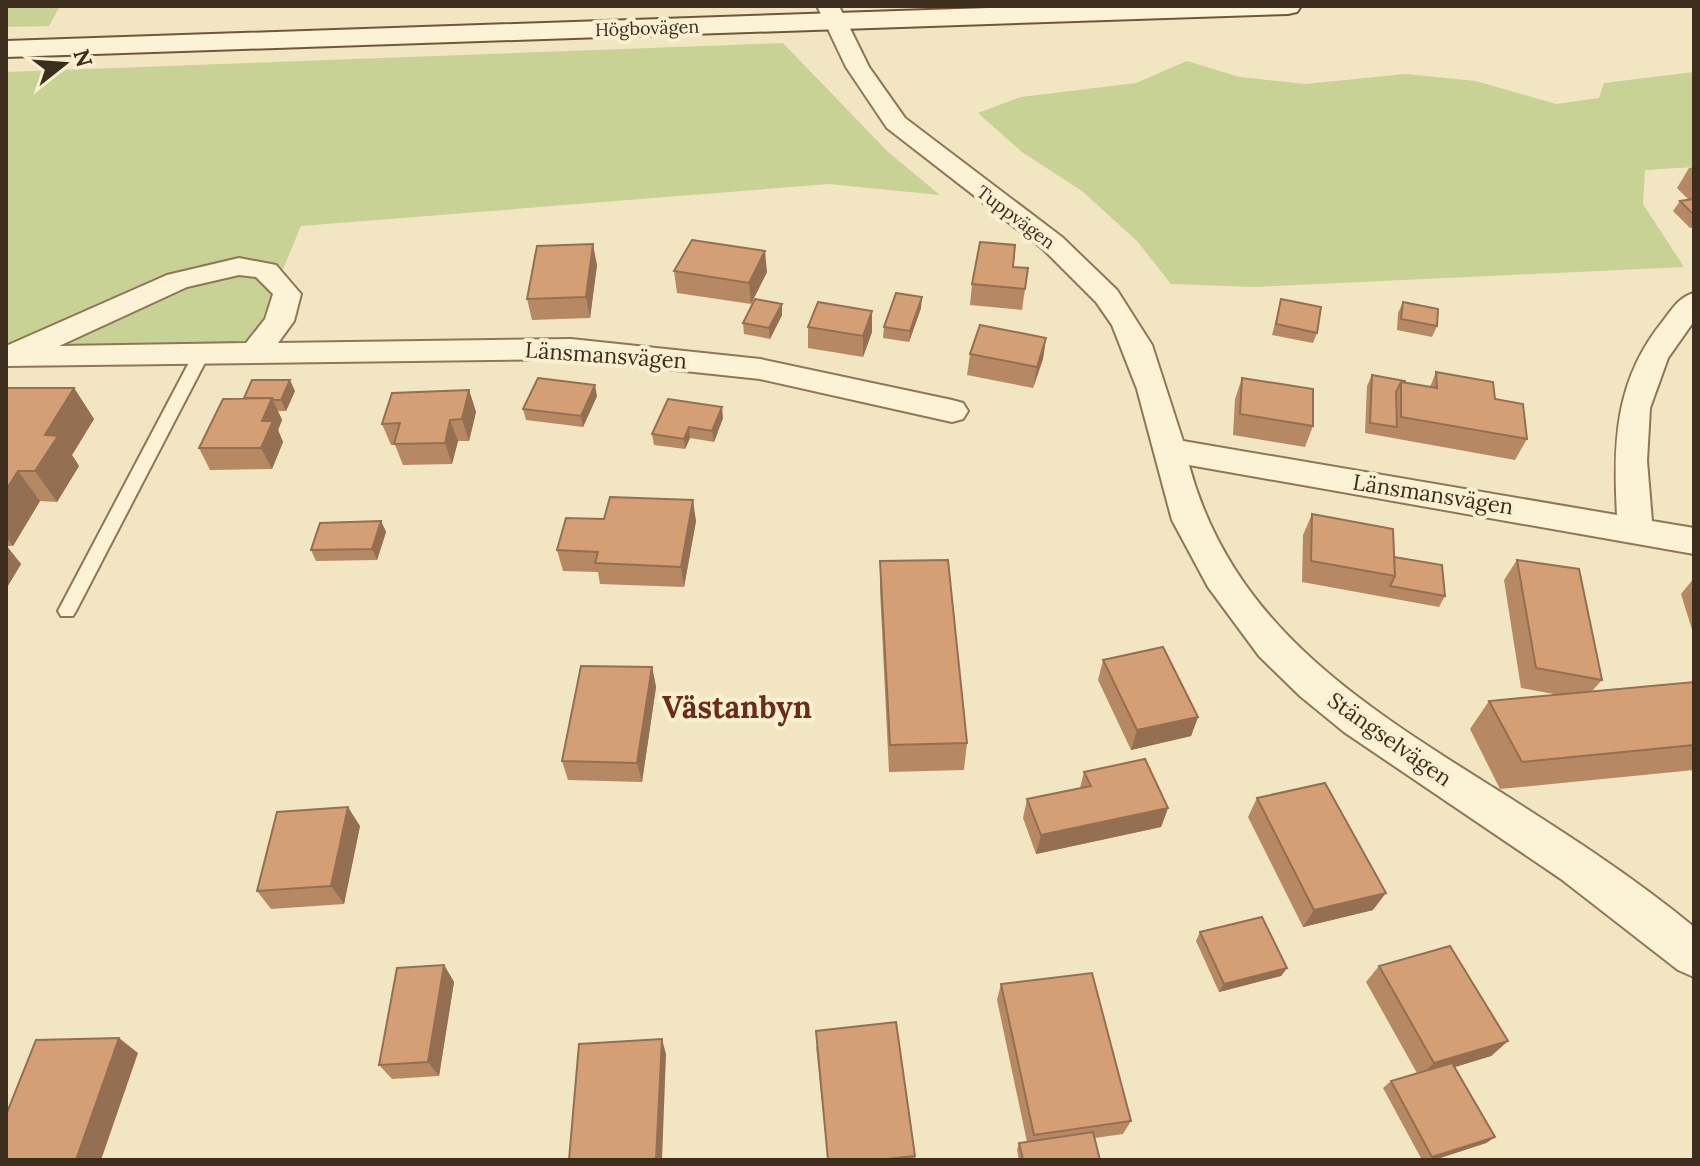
<svg xmlns="http://www.w3.org/2000/svg" width="1700" height="1166" font-family="Lora,serif">
<rect width="100%" height="100%" fill="#f2e5c1"/>
<path fill="#c8d294" d="M6,6H60L49,26L6,27Z
M783,43L888,152L940,195L829,184L301,226L244,363L6,365V72Z
M1187,61L1240,77L1305,84L1405,74L1476,81L1556,104L1599,98L1604,83L1694,72V167L1645,170L1643,204L1684,267L1254,287L1171,284L1137,241L1082,191L1022,152L978,113L1021,97L1136,83Z"/>
<g fill="none" stroke-linecap="round" stroke-linejoin="round">
<g stroke="#8e7657" stroke-width="4">
<path id="service" d="M202,348L210,353L76,611L73,616H61L58,611L194,353Z"/>
</g>
<g stroke="#8e7657" stroke-width="4">
<path id="minor" d="M817,6H839L869,67L905,118L1062,237L1117,290L1152,345L1183,441L1617,515C1613,442 1615,380 1663,321C1672,309 1679,297 1694,293V321L1668,358L1650,408L1647,461L1652,521L1694,528V554L1189,465C1232,625 1362,705 1494,788C1562,831 1631,875 1694,927V977L1678,970L1561,879L1344,732L1300,696L1259,656L1208,587L1172,520L1137,389L1112,325L1096,302L1043,249L887,128L846,67Z
M239,258L276,265L301,294L294,321L278,343L571,339L760,359L952,400L963,403L968,411L963,419L952,422L760,379L571,359L6,366V346L167,275ZM239,275L256,277L273,294L265,319L246,343L59,346L187,287Z"/>
</g>
<g stroke="#70573a" stroke-width="4">
<path id="secondary" d="M1048,6H1301L1297,12L1288,14L6,57V41Z"/>
</g>
<use href="#service" fill="#fcf2d6" fill-rule="evenodd"/>
<use href="#minor" fill="#fcf2d6" fill-rule="evenodd"/>
<use href="#secondary" fill="#fcf2d6" fill-rule="evenodd"/>
</g>
<path fill="#b68964" d="M1694,167V227L1690,228L1673,211L1680,201L1689,200L1677,188L1689,168Z
M597,265L590,318L532,320L527,299Z
M1013,267L1028,268L1022,310L970,305L972,284Z
M674,271L767,272L751,304L677,293Z
M1281,299L1317,333L1313,343L1272,335Z
M1403,302L1437,326L1432,337L1397,330L1398,313Z
M782,304V315L770,339L744,334L743,323Z
M921,308L909,342L883,338L884,327Z
M808,327L872,332L863,357L808,348Z
M1046,338L1043,359L1033,388L967,375L970,354Z
M1436,372L1495,399L1527,439L1515,460L1365,433L1367,386L1372,375L1430,387Z
M1242,378L1313,426L1305,447L1233,435L1235,399Z
M6,388H74L94,419L72,455L79,466L57,502L40,501L13,546H6L21,564L6,589Z
M469,390L476,412L469,441H458L452,464L403,465L395,445H391L382,424Z
M295,391L286,411H278L282,420L278,430L283,442L272,469L210,470L199,448L244,398Z
M597,396L583,427L526,420L523,409Z
M723,418L714,442L690,438L685,449L654,445L652,434Z
M1312,514L1394,557L1445,596L1439,607L1302,582L1303,535Z
M381,521L386,532L377,560L316,561L311,550Z
M696,521L684,587L600,584L598,572L563,571L557,550Z
M1517,560L1602,680L1592,691L1694,682V770L1500,789L1470,729L1489,701L1559,695L1521,688L1504,580Z
M880,561L967,743L964,770L889,772L880,591Z
M1694,578V636L1681,594Z
M1103,660L1198,717L1191,736L1131,750L1098,680Z
M652,667L656,687L642,782L568,780L562,761Z
M1084,772L1168,808L1161,827L1036,854L1023,818L1027,799L1080,788Z
M1257,798L1373,910L1303,927L1248,817Z
M360,826L344,904L271,909L257,891Z
M1200,932L1287,968L1281,976L1219,992L1196,941Z
M444,965L454,982L439,1076L392,1079L379,1065Z
M1379,966L1508,1041L1491,1056L1455,1067L1495,1137L1486,1143L1434,1160H1422L1383,1088L1391,1081L1417,1073L1366,982Z
M1001,984L1131,1121L1123,1134L1095,1138L1100,1160H1019L1017,1150L1019,1143L1027,1142L997,1000Z
M816,1046L915,1156V1160H828Z"/>
<path fill="#946f51" d="M593,244L597,265L590,318L586,297Z
M765,251L767,272L751,304L749,283Z
M922,297L921,308L909,342L910,331Z
M782,304V315L770,339L769,328Z
M872,311V332L863,357V336Z
M1046,338L1043,359L1033,388L1037,367Z
M290,380L295,391L286,411L281,400Z
M595,385L597,396L583,427L581,416Z
M74,388L94,419L72,455L79,466L57,502L35,471L45,435Z
M469,390L476,412L469,441L462,419Z
M272,398L282,420L278,430L283,442L272,469L261,448L262,421Z
M722,407L723,418L714,442L712,431Z
M450,420L458,441L452,464L445,443Z
M689,427L690,438L685,449L684,439Z
M18,471L40,501L13,546L6,537V490Z
M693,500L696,521L684,587L681,567Z
M381,521L386,532L377,560L372,549Z
M6,545L21,564L6,589Z
M652,667L656,687L642,782L637,763Z
M1198,717L1191,736L1131,750L1137,730Z
M348,807L360,826L344,904L331,886Z
M1168,808L1161,827L1036,854L1041,835Z
M1386,893L1373,910L1303,927L1314,910Z
M444,965L454,982L439,1076L428,1062Z
M1287,968L1281,976L1219,992L1224,984Z
M119,1038L138,1053L101,1160H76Z
M662,1039L666,1054L662,1160H656Z
M1508,1041L1491,1056L1419,1078L1434,1063Z
M1495,1137L1486,1143L1434,1160H1428L1432,1157Z"/>
<path fill="#d49f74" stroke="#946f51" stroke-width="2" d="M1694,199V215L1680,201Z
M692,240L765,251L749,283L674,271Z
M980,242L1015,245L1013,267L1028,268L1025,289L972,284Z
M593,244L586,297L527,299L537,246Z
M896,293L922,297L910,331L884,327Z
M755,299L782,304L769,328L743,323Z
M1281,299L1321,307L1317,333L1276,324Z
M818,302L872,311L863,336L808,327Z
M1403,302L1438,309L1437,326L1401,319Z
M980,325L1046,338L1037,367L970,354Z
M1436,372L1493,382L1495,399L1523,404L1527,439L1401,417V382L1437,388Z
M1372,375L1405,381V382H1401L1396,392L1397,427L1370,423Z
M538,378L595,385L581,416L523,409Z
M1242,378L1313,389V426L1240,414Z
M252,380H290L281,400H273L272,398H244Z
M6,388H74L45,435L58,436L35,471H18L6,490Z
M469,390L462,419L450,420L445,443L394,444L400,423L382,424L392,393Z
M272,398L262,421H273L261,448H199L223,399Z
M668,399L722,407L712,431L689,427L684,439L652,434Z
M610,497L693,500L681,567L595,563L598,552L557,550L566,518L604,519Z
M1312,514L1393,529L1395,576L1311,561Z
M381,521L372,549L311,550L320,523Z
M1394,557L1442,565L1445,596L1390,586L1395,576Z
M948,560L967,743L890,745L880,561Z
M1517,560L1579,569L1602,680L1536,668Z
M1163,647L1198,717L1137,730L1103,660Z
M581,666L652,667L637,763L562,761Z
M1694,682V745L1522,762L1489,701Z
M1145,759L1168,808L1041,835L1027,799L1091,786L1084,772Z
M1325,783L1386,893L1314,910L1257,798Z
M348,807L331,886L257,891L277,812Z
M1262,917L1287,968L1224,984L1200,932Z
M1450,946L1508,1041L1434,1063L1379,966Z
M444,965L428,1062L379,1065L397,968Z
M1092,973L1131,1121L1034,1135L1001,984Z
M896,1022L915,1156L878,1160H828L816,1031Z
M119,1038L76,1160H6V1115L36,1040Z
M662,1039L656,1160H569L579,1044Z
M1452,1063L1495,1137L1432,1157L1391,1081Z
M1093,1132L1100,1160H1023L1019,1143Z"/>
<g text-anchor="middle" dominant-baseline="central" stroke-width="8" stroke-linejoin="round" paint-order="stroke">
<g font-size="18" fill="#3c2d1c" stroke="#f9efd2">
<text transform="translate(647 28) rotate(-2)">Högbovägen</text>
<text transform="translate(1016 217) rotate(37)">Tuppvägen</text>
</g>
<g font-size="22" fill="#3c2d1c" stroke="#f9efd2">
<text transform="translate(606 355) rotate(4)">Länsmansvägen</text>
<text transform="translate(1433 494) rotate(9)">Länsmansvägen</text>
<text transform="translate(1390 739) rotate(35)">Stängselvägen</text>
</g>
<g font-size="30" font-weight="bold" fill="#6d2c18" stroke="#f9efd2">
<text x="737" y="707">Västanbyn</text>
</g>
</g>
<rect width="1700" height="1166" fill="none" stroke="#3c2d1c" stroke-width="16"/>
<g transform="translate(64 64) rotate(73)" stroke="#f9efd2" stroke-width="6" paint-order="stroke">
<path d="M0-6L14 30L0 20L-14 30Z" fill="#3c2d1c"/>
<text y="-12" font-size="22" font-weight="bold" text-anchor="middle" fill="#3c2d1c">N</text>
</g>
</svg>
